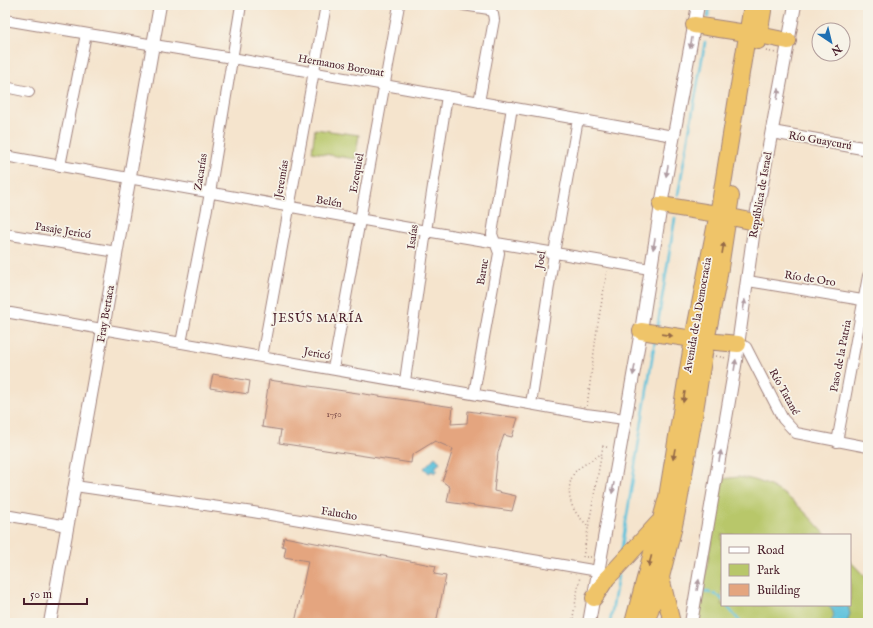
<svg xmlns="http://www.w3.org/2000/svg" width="873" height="628" font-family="'IM FELL English',serif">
<rect width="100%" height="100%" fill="#f7f3e8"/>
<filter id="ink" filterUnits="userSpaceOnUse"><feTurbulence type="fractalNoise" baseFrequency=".025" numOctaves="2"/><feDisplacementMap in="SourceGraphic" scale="8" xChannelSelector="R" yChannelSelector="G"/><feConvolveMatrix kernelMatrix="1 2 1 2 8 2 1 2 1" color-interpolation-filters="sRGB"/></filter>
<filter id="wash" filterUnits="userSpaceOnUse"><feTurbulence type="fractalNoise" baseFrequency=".012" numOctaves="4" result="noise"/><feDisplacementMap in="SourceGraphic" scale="16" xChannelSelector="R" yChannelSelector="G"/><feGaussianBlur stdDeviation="0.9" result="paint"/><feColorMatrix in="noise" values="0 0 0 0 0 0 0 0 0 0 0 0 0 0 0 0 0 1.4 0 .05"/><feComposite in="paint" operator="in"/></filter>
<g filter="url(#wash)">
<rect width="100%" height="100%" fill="#f5e4cd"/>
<path fill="#b8c76a" stroke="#81734a" d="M315,129L359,135L355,159L312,152Z
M738,477C778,481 801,507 826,535H722V605H850V561L868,580V623H697L722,479Z"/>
<path fill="#5ec2dc" stroke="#547084" d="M435,457L440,462L435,468L438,470L435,473L432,471L429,473L424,468Z
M827,605H848L850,614L847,623H830C836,616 834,610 827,605Z"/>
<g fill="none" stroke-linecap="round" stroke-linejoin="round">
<path stroke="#5ec2dc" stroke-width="2.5" d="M708,17L710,5
M678,195L705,42
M657,329L675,218
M621,553L655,340
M702,590L710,593
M714,594L719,596L722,600
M726,605L741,623
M610,623L618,576"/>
</g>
<g id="blocks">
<path fill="#e4a57f" d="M213,374L250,381L248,394L210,388Z
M269,380L453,407L451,424L467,423L468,411L518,418L512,437L504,435L498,452L494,491L516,496L512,511L447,502L450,487L442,481L448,465L453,449L435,441L412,455L411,463L279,443L281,430L262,427Z
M284,537L436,566L434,574L446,576L436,623H295L308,561L284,557L286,547L282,546Z"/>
</g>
</g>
<g filter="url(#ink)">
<use href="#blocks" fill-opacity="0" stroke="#a0827c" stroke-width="1"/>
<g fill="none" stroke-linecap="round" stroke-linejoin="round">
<g stroke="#a0827c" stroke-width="12">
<path id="minor" d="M463,5L489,9L493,14L494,20L479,102
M5,20L232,58L673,136
M5,87L29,92
M5,156L426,231L650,269
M60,166L86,34
M5,234L117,252
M748,281L868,301
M5,312L586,414L625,419
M181,343L210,193L241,5
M738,344L746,347L783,419L796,433L868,447
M262,357L326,5
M333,369L399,5
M405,381L426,231L447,96
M474,394L499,253L492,234L512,107
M531,404L554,253L578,119
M837,442L868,276
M75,486L253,512L598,571
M5,515L67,526"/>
</g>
<g stroke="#a0827c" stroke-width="14">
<path id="tertiary" d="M772,132L868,149
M50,623L103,329L160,5
M589,623L641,331L661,205L698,5
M691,623L736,360L755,222L795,5"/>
</g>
<g stroke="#a0827c" stroke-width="18">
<path id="trunk" d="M694,25L759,35L788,41
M758,41L764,5
M661,205L717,214L755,222
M641,331L706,341L738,344
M661,578L672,623
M594,598L607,578L615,570L658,523
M633,623L667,497L693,339L720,203L752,5
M646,623L661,577L673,530L679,502L694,417L706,341L718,281L731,196"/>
</g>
<path stroke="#a0827c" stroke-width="1.5" stroke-dasharray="1 3" stroke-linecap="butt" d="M766,51L776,53
M716,356L726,358
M587,406L597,329L607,271
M587,525C583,521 578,516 575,511C568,501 567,482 575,472C580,466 594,459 601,454
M591,557H583L603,446L609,448
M572,623L580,576"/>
<use href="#minor" stroke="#fff" stroke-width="10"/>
<use href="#tertiary" stroke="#fff" stroke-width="12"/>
<use href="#trunk" stroke="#efc469" stroke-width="16"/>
</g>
<defs><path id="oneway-solid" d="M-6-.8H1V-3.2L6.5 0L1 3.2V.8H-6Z"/></defs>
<g fill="#ae9aa0">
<use href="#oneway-solid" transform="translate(691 43) rotate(101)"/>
<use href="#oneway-solid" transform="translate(778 94) rotate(-80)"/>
<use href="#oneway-solid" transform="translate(667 171) rotate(100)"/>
<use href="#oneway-solid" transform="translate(654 244) rotate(100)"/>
<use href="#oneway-solid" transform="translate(744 305) rotate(-81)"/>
<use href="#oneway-solid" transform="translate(735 365) rotate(-81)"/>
<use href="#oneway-solid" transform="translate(634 370) rotate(100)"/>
<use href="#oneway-solid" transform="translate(720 456) rotate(-80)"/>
<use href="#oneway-solid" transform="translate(613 488) rotate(100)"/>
<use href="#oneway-solid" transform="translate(698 585) rotate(-80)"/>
</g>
<g fill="#946947">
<use href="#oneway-solid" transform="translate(723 248) rotate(-81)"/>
<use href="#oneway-solid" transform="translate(667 335) rotate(8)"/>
<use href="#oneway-solid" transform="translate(684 397) rotate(100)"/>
<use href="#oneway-solid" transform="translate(674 454) rotate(100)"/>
<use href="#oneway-solid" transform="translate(650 561) rotate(105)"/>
</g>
</g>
<g text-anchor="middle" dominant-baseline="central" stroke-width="3.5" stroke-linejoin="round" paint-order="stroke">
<g font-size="9" fill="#704040">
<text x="334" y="414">1750</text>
</g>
<g font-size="11" fill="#4a1f2b" stroke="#f7f3e8">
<text transform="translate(341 66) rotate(10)">Hermanos Boronat</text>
<text transform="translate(820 141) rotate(10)">Río Guaycurú</text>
<text transform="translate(201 172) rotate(-81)">Zacarías</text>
<text transform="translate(357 173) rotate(-80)">Ezequiel</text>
<text transform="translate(282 179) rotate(-80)">Jeremías</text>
<text transform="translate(761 195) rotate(-80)">República de Israel</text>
<text transform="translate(329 202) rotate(10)">Belén</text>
<text transform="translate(63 231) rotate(9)">Pasaje Jericó</text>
<text transform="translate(413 237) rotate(-82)">Isaías</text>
<text transform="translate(541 260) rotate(-81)">Joel</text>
<text transform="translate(483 272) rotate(-80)">Baruc</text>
<text transform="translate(810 279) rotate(9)">Río de Oro</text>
<text transform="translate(106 314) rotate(-80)">Fray Bertaca</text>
<text transform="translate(698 315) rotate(-80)">Avenida de la Democracia</text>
<text transform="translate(317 354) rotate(10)">Jericó</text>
<text transform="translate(841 356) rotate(-79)">Paso de la Patria</text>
<text transform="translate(784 392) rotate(61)">Río Tatané</text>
<text transform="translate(339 514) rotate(9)">Falucho</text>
</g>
<g font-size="12" letter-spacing="1" fill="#4a1f2b" stroke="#f7f3e8">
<text x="318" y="318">JESÚS MARÍA</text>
</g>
</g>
<rect width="873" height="628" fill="none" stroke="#f7f3e8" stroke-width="20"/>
<rect x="721" y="534" width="130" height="72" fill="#f7f3e8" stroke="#b29e9c"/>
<rect x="729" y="547" width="20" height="6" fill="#ffffff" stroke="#b29e9c"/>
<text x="757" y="554" font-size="12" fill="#4a1f2b">Road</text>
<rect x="729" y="564" width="20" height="12" fill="#b8c76a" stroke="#b29e9c"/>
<text x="757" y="574" font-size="12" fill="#4a1f2b">Park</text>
<rect x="729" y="584" width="20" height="12" fill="#e4a57f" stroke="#b29e9c"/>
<text x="757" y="594" font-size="12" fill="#4a1f2b">Building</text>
<g transform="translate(831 42) rotate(145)"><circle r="19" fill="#f7f3e8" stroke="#b29e9c"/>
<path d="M0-3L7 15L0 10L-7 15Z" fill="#1f6fb2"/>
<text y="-6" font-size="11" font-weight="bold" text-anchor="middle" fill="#4a1f2b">N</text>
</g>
<path d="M24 598v6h63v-6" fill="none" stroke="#4a1f2b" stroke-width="2"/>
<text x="30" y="598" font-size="12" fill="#4a1f2b" stroke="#f7f3e8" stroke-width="3" paint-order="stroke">50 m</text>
</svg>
